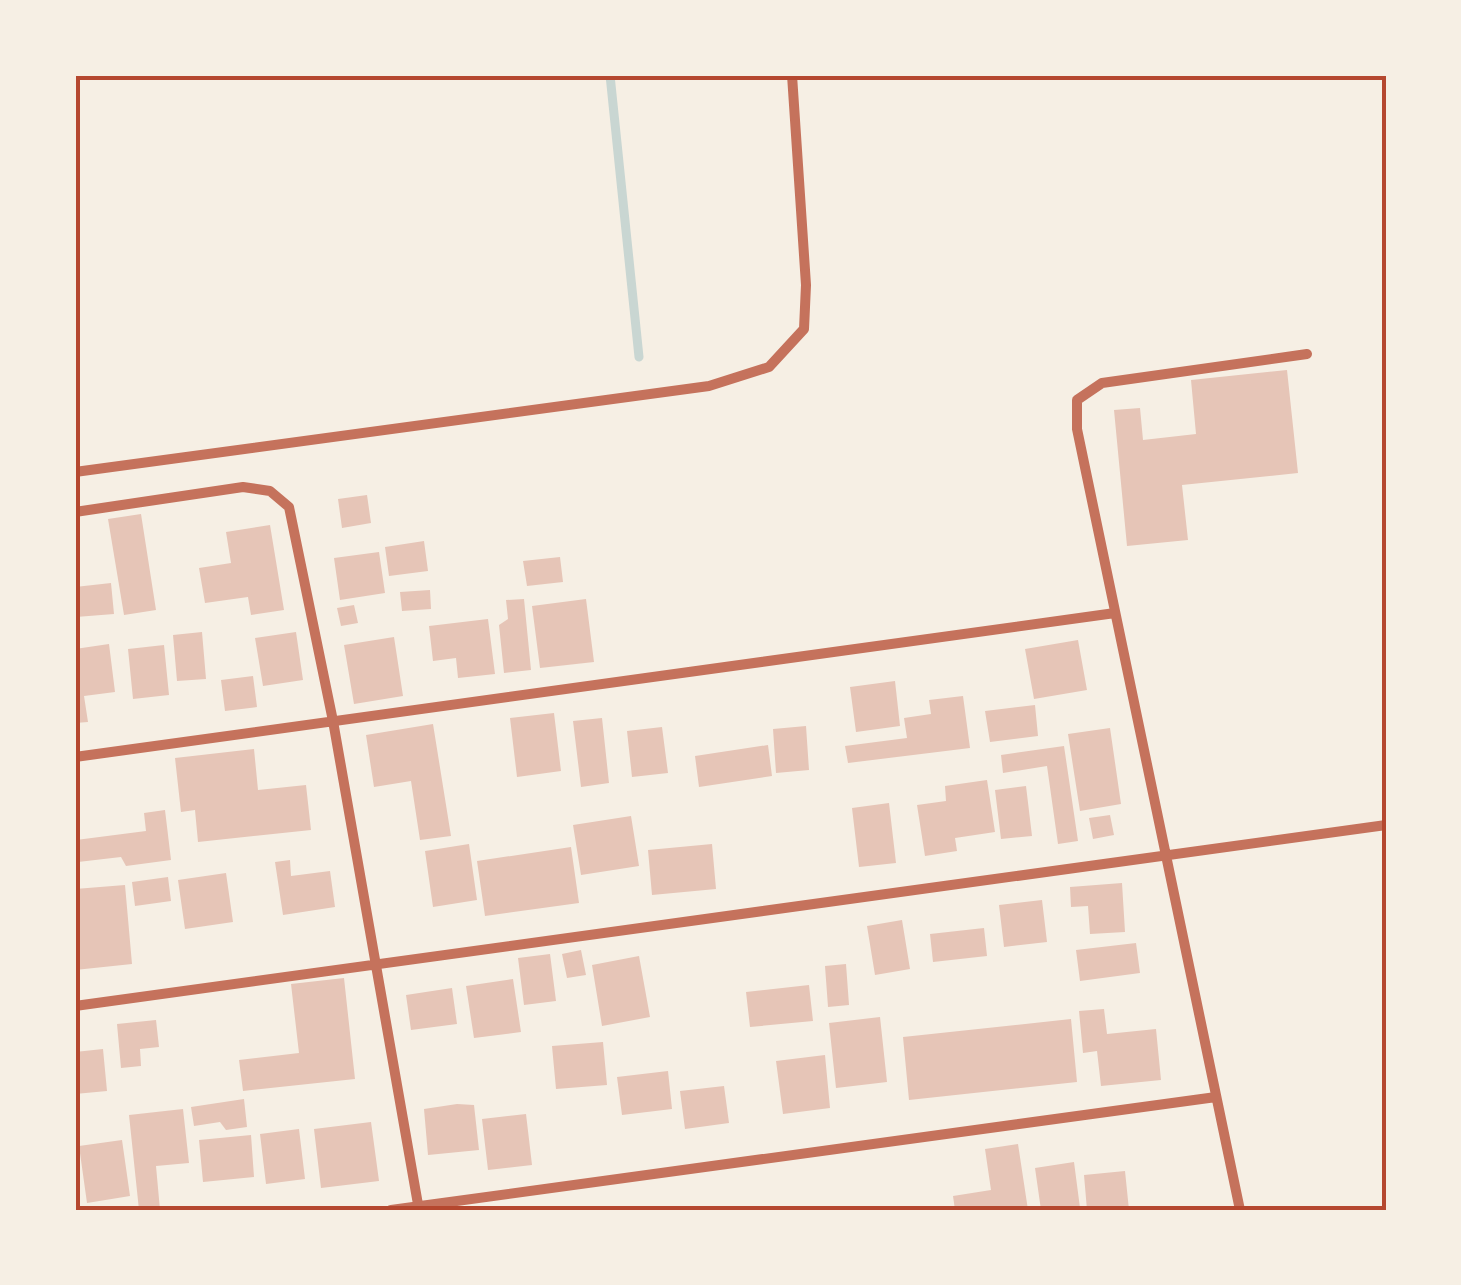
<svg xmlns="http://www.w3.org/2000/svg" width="1461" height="1285" font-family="Lato,sans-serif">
<rect width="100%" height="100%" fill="#f6efe4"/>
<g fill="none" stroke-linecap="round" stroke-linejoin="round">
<path stroke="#c9d6d2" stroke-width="9" d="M610,75L639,357"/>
</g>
<path fill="#e6c5b7" d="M1287,370L1298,473L1182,485L1188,540L1127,546L1114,410L1140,408L1143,440L1196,434L1191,380Z
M367,495L371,523L342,528L338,499Z
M141,514L156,610L124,615L108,519Z
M270,525L284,610L251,615L248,597L205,603L199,568L231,563L226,532Z
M424,541L428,571L389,576L385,547Z
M379,552L385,593L340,600L334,558Z
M560,557L563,582L527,586L523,561Z
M111,583L114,614L76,617L75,587Z
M430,590L431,609L402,611L400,592Z
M524,599L531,670L504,673L499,625L508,619L506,600Z
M586,599L594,662L540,668L532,606Z
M354,605L358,623L341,626L337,608Z
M488,619L495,674L458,678L456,658L433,661L429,626Z
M202,632L206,679L177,681L173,635Z
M296,632L303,680L263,686L255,638Z
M394,637L403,696L354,704L344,645Z
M1078,640L1087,690L1034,699L1025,649Z
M109,644L115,692L84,696L88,722L75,723V649Z
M164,645L169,695L133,699L128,649Z
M253,676L257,707L225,711L221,680Z
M895,681L900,726L856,732L850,687Z
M963,696L970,748L848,763L845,746L907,738L904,718L931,714L929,700Z
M1035,705L1038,736L990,742L985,711Z
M554,713L561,771L517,777L510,718Z
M602,718L609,783L581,787L573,721Z
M433,724L451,836L420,840L411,781L374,787L366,735Z
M806,726L809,770L776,773L773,729Z
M662,727L668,773L632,777L627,731Z
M1110,728L1121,804L1080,811L1068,734Z
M768,745L772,776L699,787L695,756Z
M1064,746L1078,841L1058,844L1047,766L1003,773L1001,755Z
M254,749L258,790L306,785L311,830L198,842L195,810L181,812L175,758Z
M987,780L995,832L955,838L957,851L925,856L917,805L946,801L945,786Z
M1026,786L1032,836L1001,839L995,790Z
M889,803L896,863L859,867L852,808Z
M165,810L171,860L126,866L121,857L78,862L76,840L146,831L144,813Z
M1110,815L1114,835L1093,839L1089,818Z
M631,816L639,866L581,875L573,825Z
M469,844L477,900L433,907L425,851Z
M712,844L716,889L652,895L648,850Z
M571,847L579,903L485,916L477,861Z
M290,860L291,876L330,871L335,907L283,915L275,862Z
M226,873L233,922L185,929L178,880Z
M168,877L171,901L135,906L132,882Z
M1122,883L1125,932L1090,934L1088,906L1071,907L1070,887Z
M125,885L132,964L75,970V938H79L75,889Z
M1042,900L1047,942L1004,947L999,905Z
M902,920L910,969L875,975L867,926Z
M984,928L987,956L933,962L930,934Z
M1136,943L1140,973L1080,981L1076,950Z
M581,950L586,975L567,978L562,954Z
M550,954L556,1001L524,1005L518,958Z
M639,956L650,1017L602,1026L592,965Z
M846,964L849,1005L828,1007L825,966Z
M344,978L355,1079L243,1091L239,1060L299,1053L291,984Z
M513,979L521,1032L474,1038L466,986Z
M809,985L813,1021L750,1027L746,992Z
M452,988L457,1024L411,1030L406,995Z
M1104,1009L1107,1034L1156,1029L1161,1080L1101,1086L1097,1051L1083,1053L1079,1011Z
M880,1017L887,1082L836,1088L829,1023Z
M1071,1019L1077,1082L909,1100L903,1037Z
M156,1020L159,1047L140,1049L141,1066L121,1068L117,1024Z
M603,1042L607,1085L556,1089L552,1046Z
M103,1049L107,1091L75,1094V1052Z
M825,1055L830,1108L783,1114L776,1061Z
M668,1071L672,1109L622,1115L617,1077Z
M724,1086L729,1123L685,1129L680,1091Z
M244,1099L247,1127L226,1130L220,1122L194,1126L191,1107Z
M457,1104L474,1105L479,1150L428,1155L424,1109Z
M183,1109L189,1163L156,1166L160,1210H139L129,1115Z
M526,1114L532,1165L488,1170L482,1119Z
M371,1122L379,1181L321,1188L314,1129Z
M299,1129L305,1179L266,1184L260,1134Z
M251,1135L254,1177L203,1182L199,1140Z
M122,1140L130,1196L87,1203L79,1146Z
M1018,1144L1028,1210H955L953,1196L991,1190L985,1149Z
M1074,1162L1080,1208L1041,1210L1035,1168Z
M1125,1171L1129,1210H1087L1084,1175Z"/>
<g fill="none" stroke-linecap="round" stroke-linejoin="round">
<path stroke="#c5725c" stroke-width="10" d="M75,472L709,386L769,367L804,329L806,285L792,75
M75,512L243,487L270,491L289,507L333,721L419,1210
M75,757L1115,613
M75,1006L1386,825
M391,1210L1216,1097
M1240,1210L1077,429V400L1102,383L1307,354"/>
</g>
<rect width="1461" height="1285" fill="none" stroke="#f6efe4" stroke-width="155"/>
<rect x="78" y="78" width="1306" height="1130" fill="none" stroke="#b5482f" stroke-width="4"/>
</svg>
